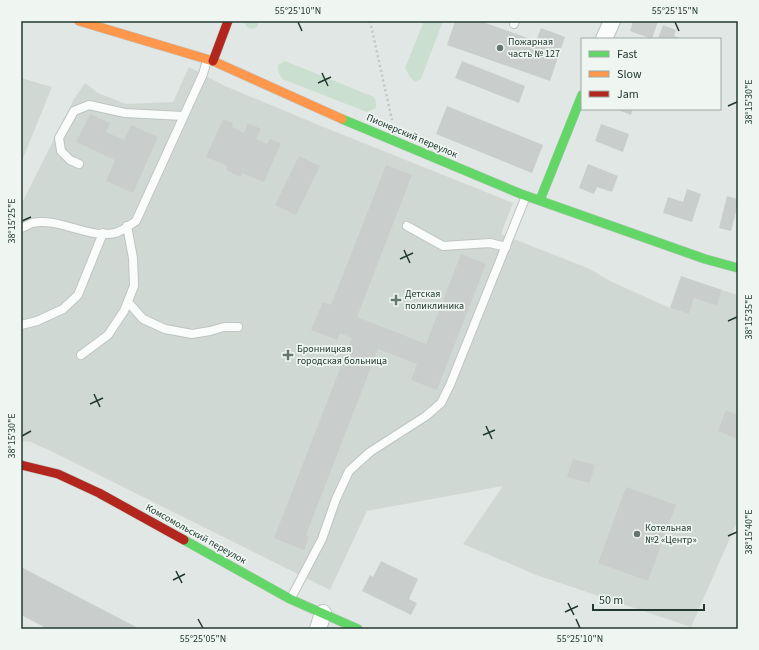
<svg xmlns="http://www.w3.org/2000/svg" width="759" height="650" font-family="'Source Sans 3',sans-serif">
<rect width="100%" height="100%" fill="#e1e7e4"/>
<path fill="#d0d8d4" d="M189,67L225,86L326,128L513,203L501,234L590,269L610,281L670,308L689,314L694,298L717,306L722,290L738,295V520L691,627L539,576L463,544L503,486L367,511L330,590L57,454L31,442L21,441V205L74,99L85,83L98,93L126,104L173,102Z
M21,78L52,87L21,163Z"/>
<path fill="#cbdfd0" d="M243,21H259L257,27L252,29L247,27Z
M424,21H443L421,79L415,82L410,77L405,68Z
M285,61L374,97L376,102V108L367,112L282,79L278,71V65Z"/>
<path fill="#c9cecc" d="M455,21H484L483,22L536,41L541,28L565,37L550,81L447,45Z
M633,21H658L652,39L630,31Z
M663,25L676,30L674,36L683,39H658Z
M462,61L525,86L519,103L455,78Z
M447,106L543,145L532,173L436,134Z
M615,109H633L631,115Z
M90,114L110,123L106,132L124,140L131,125L158,137L133,193L106,181L115,160L76,142Z
M223,119L233,123L232,127L244,133L248,123L261,129L256,139L267,144L270,139L281,143L264,182L242,173L241,177L226,170L228,166L206,157Z
M601,124L629,134L623,152L595,141Z
M299,156L320,166L296,215L275,205Z
M588,164L618,176L612,192L597,187L594,194L579,188Z
M386,165L412,175L357,317L426,344L461,254L486,264L437,390L411,380L417,364L378,349L306,535L309,537L304,550L274,538L352,338L340,333L337,340L311,330L323,302L331,305Z
M687,189L701,194L692,222L663,213L668,197L683,202Z
M727,196L738,199V204L731,231L719,228Z
M681,276L722,290L717,306L694,298L689,314L670,308Z
M726,410L738,415V439L718,431Z
M573,459L595,465L590,483L567,477Z
M626,487L676,505L648,581L598,563Z
M381,561L418,579L409,599L417,603L411,615L362,591L370,575L373,577Z
M21,567L140,629H48L21,615Z"/>
<g fill="none" stroke-linecap="round" stroke-linejoin="round">
<g stroke="#bec4c1" stroke-width="10">
<path id="lane" d="M514,24L515,21
M79,164L70,160L61,151L59,138L74,111L89,105L125,113L183,116
M407,226L443,246L490,243L506,247
M21,228C25,227 29,224 32,223C60,217 87,239 115,233C123,231 130,225 136,221L203,74L207,60
M128,302L143,319L165,329L192,334L210,331L224,327H238
M21,325L37,321L63,309L78,295L103,233
M81,355L108,335L124,311L134,286L133,258L127,226
M291,598L322,539L336,499L349,471L370,452L426,416L441,403L450,385L526,196"/>
</g>
<g stroke="#bec4c1" stroke-width="18">
<path id="street" d="M604,39L612,21
M318,629L323,613"/>
</g>
<g stroke="#bec4c1" stroke-width="10">
<path id="fast" d="M342,119L521,194L705,259L738,268
M540,200L582,95
M184,540L290,599L358,629"/>
</g>
<g stroke="#bec4c1" stroke-width="10">
<path id="slow" d="M79,21L213,61L342,119"/>
</g>
<g stroke="#bec4c1" stroke-width="10">
<path id="jam" d="M213,61L228,21
M21,465L58,474L99,493L184,540"/>
</g>
<path stroke="#bfc7c5" stroke-width="2.5" stroke-dasharray="2 3" stroke-linecap="butt" d="M370,21L392,120"/>
<use href="#lane" stroke="#fafbfb" stroke-width="8"/>
<use href="#street" stroke="#fafbfb" stroke-width="16"/>
<use href="#fast" stroke="#63d668" stroke-width="9"/>
<use href="#slow" stroke="#ff974d" stroke-width="9"/>
<use href="#jam" stroke="#b3261e" stroke-width="9"/>
</g>
<path fill="none" stroke="#223830" stroke-width="1.5" d="M298,22L302,31M675,22L679,31M322,73L328,86M318,83L331,77M728,106L737,102M22,221L31,217M404,250L410,263M400,259L413,253M728,321L737,317M94,394L100,407M90,404L103,398M486,426L492,439M483,435L495,430M22,436L31,431M728,536L737,532M176,571L182,583M173,580L185,574M568,603L574,615M565,612L578,606M198,619L203,628M576,619L580,628"/>
<g fill="#65756f" stroke="#eff6f2" stroke-width="1.5">
<circle cx="500" cy="48" r="4"/>
<path d="M394 294h4v4h4v4h-4v4h-4v-4h-4v-4h4z"/>
<path d="M286 349h4v4h4v4h-4v4h-4v-4h-4v-4h4z"/>
<circle cx="637" cy="534" r="4"/>
</g>
<g text-anchor="middle" dominant-baseline="central" stroke-width="3.5" stroke-linejoin="round" paint-order="stroke">
<g font-size="10" fill="#223830" stroke="#eff6f2" text-anchor="start">
<text x="508" y="42">Пожарная<tspan x="508" dy="12">часть № 127</tspan></text>
<text x="405" y="294">Детская<tspan x="405" dy="12">поликлиника</tspan></text>
<text x="297" y="349">Бронницкая<tspan x="297" dy="12">городская больница</tspan></text>
<text x="645" y="528">Котельная<tspan x="645" dy="12">№2 «Центр»</tspan></text>
</g>
<g font-size="10" fill="#223830" stroke="#eff6f2">
<text transform="translate(412 136) rotate(23)">Пионерский переулок</text>
<text transform="translate(196 534) rotate(29)">Комсомольский переулок</text>
</g>
</g>
<rect width="759" height="650" fill="none" stroke="#eff6f2" stroke-width="44"/>
<rect x="581" y="38" width="140" height="72" fill="#eff6f2" stroke="#9daaa4"/>
<rect x="589" y="51" width="20" height="6" fill="#63d668" stroke="#9daaa4"/>
<text x="617" y="58" font-size="12" fill="#223830">Fast</text>
<rect x="589" y="71" width="20" height="6" fill="#ff974d" stroke="#9daaa4"/>
<text x="617" y="78" font-size="12" fill="#223830">Slow</text>
<rect x="589" y="91" width="20" height="6" fill="#b3261e" stroke="#9daaa4"/>
<text x="617" y="98" font-size="12" fill="#223830">Jam</text>
<path d="M593 604v6h111v-6" fill="none" stroke="#223830" stroke-width="2"/>
<text x="599" y="604" font-size="12" fill="#223830" stroke="#eff6f2" stroke-width="3" paint-order="stroke">50 m</text>
<rect x="22" y="22" width="715" height="606" fill="none" stroke="#223830" stroke-width="1.5"/>
<g font-size="10" text-anchor="middle" fill="#223830">
<text x="298" y="14">55°25'10"N</text>
<text x="675" y="14">55°25'15"N</text>
<text transform="translate(748 102) rotate(-90)" y="4">38°15'30"E</text>
<text transform="translate(11 221) rotate(-90)" y="4">38°15'25"E</text>
<text transform="translate(748 317) rotate(-90)" y="4">38°15'35"E</text>
<text transform="translate(11 436) rotate(-90)" y="4">38°15'30"E</text>
<text transform="translate(748 532) rotate(-90)" y="4">38°15'40"E</text>
<text x="203" y="642">55°25'05"N</text>
<text x="580" y="642">55°25'10"N</text>
</g>
</svg>
